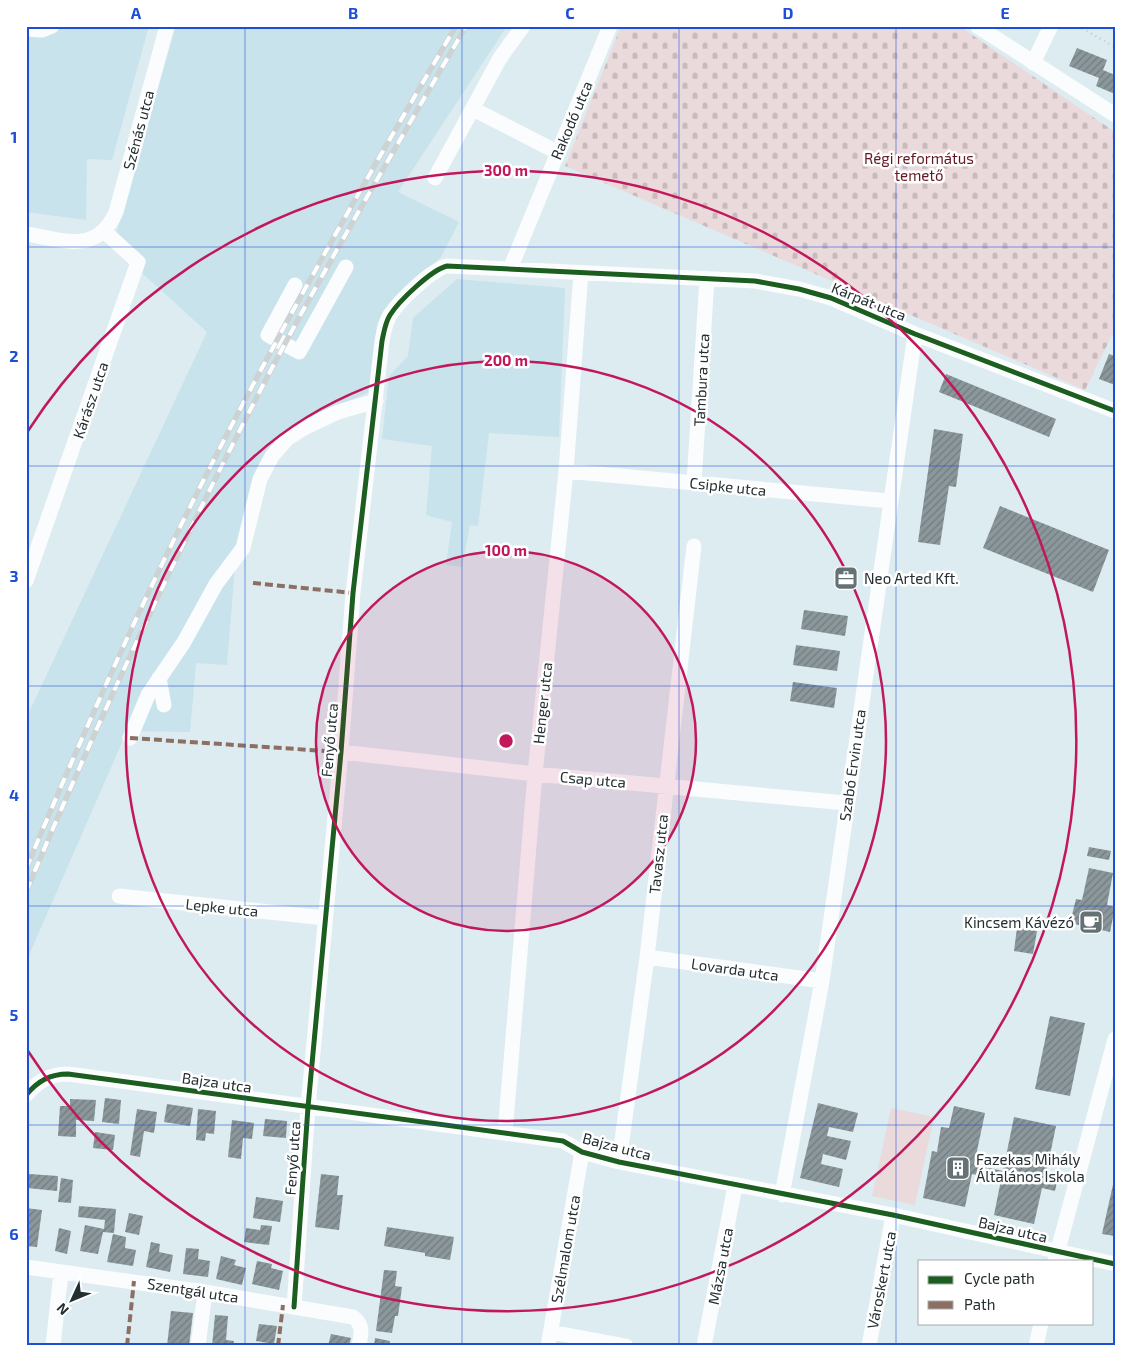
<svg xmlns="http://www.w3.org/2000/svg" width="1141" height="1372" font-family="'Exo 2',sans-serif">
<defs>
<pattern id="cemetery-stones" width="16" height="16" patternUnits="userSpaceOnUse" patternTransform="scale(1.25)"><rect width="16" height="16" fill="#ebdadc"/><path d="M2 7V4a2 2 0 0 1 4 0v3zM10 15v-3a2 2 0 0 1 4 0v3z" fill="#c9bbbd"/></pattern>
<pattern id="building-hatch" width="6" height="6" patternUnits="userSpaceOnUse" patternTransform="scale(1.25)"><rect width="6" height="6" fill="#8b979b"/><path d="M-1 1l2-2M0 6l6-6M5 7l2-2" fill="none" stroke="#717c7f"/></pattern>
</defs>
<rect width="100%" height="100%" fill="#dcecf1"/>
<path fill="#c8e3eb" d="M26,26H149L112,160L87,159L86,220L26,212Z
M176,26H507L398,192L459,222L441,257L383,312L377,324L370,392L304,419L291,427L268,449L259,464L236,553L227,665L196,663L190,732L127,731L26,962V719L207,332L142,273L146,259L116,234Z
M457,279L565,288L559,437L489,433L478,526L470,525L462,567L446,565L452,522L426,515L432,446L382,439L389,376L408,356L413,318Z"/>
<path fill="url(#cemetery-stones)" d="M621,26H959L1115,132V329L1085,390L565,166Z"/>
<path fill="#ebdadc" d="M891,1108L934,1117L915,1205L872,1196Z"/>
<path fill="url(#building-hatch)" d="M1077,48L1107,60L1103,70L1115,75V94L1096,86L1099,78L1069,66Z
M1109,354L1115,356V385L1099,379Z
M946,374L1056,419L1049,437L939,392Z
M934,429L963,434L956,487L949,486L940,545L918,542Z
M1000,506L1109,550L1093,592L983,548Z
M804,610L848,616L845,636L801,629Z
M796,645L840,651L837,671L793,665Z
M793,682L837,688L834,708L790,701Z
M1089,847L1111,851L1109,860L1087,856Z
M1089,868L1113,873L1107,905L1115,907L1110,932L1070,923L1076,899L1082,900Z
M1017,928L1037,931L1033,954L1014,951Z
M1050,1016L1085,1023L1070,1096L1035,1089Z
M105,1098L121,1100L119,1124L102,1122Z
M70,1099L96,1100L94,1121L76,1120V1137L58,1136L60,1106H70Z
M818,1103L858,1113L853,1132L829,1127L827,1136L851,1141L846,1160L823,1154L821,1164L843,1169L839,1187L800,1178Z
M167,1104L193,1108L190,1126L164,1122Z
M954,1106L985,1113L974,1165L1003,1171L1014,1117L1056,1126L1046,1174L1058,1177L1055,1191L1042,1188L1034,1224L994,1215L1001,1180L972,1174L965,1207L923,1198L932,1151L937,1152L941,1127L949,1128Z
M137,1109L157,1112L154,1133L144,1131L140,1157L130,1155Z
M198,1109L216,1111L214,1134L206,1133L205,1141L196,1140Z
M265,1119L287,1121L286,1138L263,1136Z
M232,1120L254,1123L252,1139L243,1138L241,1159L228,1157Z
M95,1132L115,1135L113,1150L93,1148Z
M29,1174L58,1176L57,1191L27,1188Z
M321,1174L339,1176L337,1195H343L339,1230L315,1227Z
M61,1178L73,1180L71,1203L58,1202Z
M1114,1180H1115V1236L1102,1234Z
M256,1197L283,1201L280,1222L253,1218Z
M79,1206L116,1209L114,1233L103,1232L98,1254L80,1251L85,1225L104,1229L105,1220L78,1217Z
M26,1208L42,1210L37,1247L26,1246Z
M129,1213L143,1216L139,1235L125,1232Z
M261,1225L272,1226L269,1245L244,1242L246,1228L260,1230Z
M387,1227L454,1237L450,1260L425,1256V1253L384,1246Z
M59,1228L71,1231L67,1254L55,1251Z
M113,1234L126,1237L125,1248L136,1250L133,1266L107,1262Z
M151,1242L160,1244L159,1252L173,1255L170,1272L146,1267Z
M186,1248L199,1249L198,1259L210,1261L208,1277L183,1274Z
M221,1256L236,1260L234,1265L246,1268L242,1285L216,1279Z
M257,1261L272,1264L271,1268L283,1271L279,1290L252,1284Z
M384,1270L397,1271L395,1286L402,1287L398,1316H395L392,1333L376,1331Z
M171,1311L193,1313L189,1346H167Z
M215,1315L228,1316L226,1340L234,1341L233,1346H212Z
M259,1324L277,1326L274,1344L256,1341Z
M331,1334L351,1338L349,1346H328Z
M375,1338L390,1341L389,1346H374Z"/>
<g fill="none" stroke-linecap="round" stroke-linejoin="round">
<path stroke="#c6cbcd" stroke-width="2.5" stroke-dasharray="1 4" stroke-linecap="butt" d="M1078,26L1115,47"/>
<path stroke="#fafcfd" stroke-width="15" d="M977,26L1115,115
M26,29L42,30L52,26
M1033,63L1051,26
M473,109L557,152
M435,178L500,58L523,26
M26,234C64,240 97,255 116,212L167,26
M510,269L610,26
M295,285L268,335L299,352L346,267
M566,471L889,501
M694,482L707,279
M26,581L138,262L105,232
M159,678L164,705
M130,738L148,695L184,642L216,584L243,548L260,479L272,456L287,439L304,428L338,412L376,401
M341,752L535,774L846,803
M119,896L325,918
M647,957L822,981
M26,1095C38,1081 50,1074 68,1074L563,1141L582,1152L619,1162L893,1215L1115,1264
M505,1133L535,774L566,471L581,273
M619,1162L647,957L694,546
M782,1195L822,981L915,334
M1055,1261L1115,1039
M26,1267L205,1292L353,1317C364,1325 361,1334 359,1346
M294,1307L308,1107L341,752L353,593L382,341C384,332 385,323 390,315C399,301 431,270 447,266L755,281L799,289L831,298L915,334L1115,411
M551,1332L626,1346
M53,1346L61,1273
M198,1346L205,1292
M548,1346L582,1152
M704,1346L735,1186
M869,1346L893,1215
M1036,1346L1041,1323"/>
<g stroke="#cdd2d3" stroke-width="5.5">
<path id="rail" d="M26,869C78,745 133,621 193,501C274,339 364,182 456,26
M26,892C101,713 183,538 273,366C334,251 401,139 466,26"/>
</g>
<use href="#rail" stroke="#fff" stroke-width="4" stroke-dasharray="11" stroke-linecap="butt"/>
<path stroke="#8d6e63" stroke-width="4" stroke-dasharray="8 4" stroke-linecap="butt" d="M253,583L353,593
M130,738L341,752
M127,1346L134,1281
M278,1346L283,1305"/>
<g stroke="#fff" stroke-width="8">
<path id="cycleway" d="M26,1095C38,1081 50,1074 68,1074L563,1141L582,1152L619,1162L893,1215L1115,1264
M294,1307L308,1107L341,752L353,593L382,341C384,332 385,323 390,315C399,301 431,270 447,266L755,281L799,289L831,298L915,334L1115,411"/>
</g>
<use href="#cycleway" stroke="#1b5e20" stroke-width="5"/>
</g>
<path fill="none" stroke="#1d4ed8" stroke-width="1" stroke-opacity="0.55" d="M245,26V1346M462,26V1346M679,26V1346M896,26V1346M26,247H1115M26,466H1115M26,686H1115M26,906H1115M26,1125H1115"/>
<circle cx="506" cy="741" r="190" fill="#c2185b" fill-opacity=".12"/>
<g fill="none" stroke="#c2185b" stroke-width="2.5">
<circle cx="506" cy="741" r="190"/>
<circle cx="506" cy="741" r="380"/>
<path d="M28 431A570 570 0 1 1 28 1051"/>
</g>
<defs>
<g id="office-square" transform="scale(1.25)"><rect x="-9" y="-9" width="18" height="18" rx="4" fill="#647175" stroke="#fff"/><path d="M-6-3h4V-5.5h4V-3h4V5H-6ZM-1-4.5V-3h2v-1.5ZM-6 0V1H6V0Z" fill="#fff"/></g>
<g id="cafe-square" transform="scale(1.25)"><rect x="-9" y="-9" width="18" height="18" rx="4" fill="#647175" stroke="#fff"/><path d="M-5.5-4.5H6V0H3Q3 3.5 0 3.5H-2.5Q-5.5 3.5-5.5 0ZM3-3.2v2h1.7v-2ZM-6 4.5H4V6H-6Z" fill="#fff"/></g>
<g id="building-square" transform="scale(1.25)"><rect x="-9" y="-9" width="18" height="18" rx="4" fill="#647175" stroke="#fff"/><path d="M-4-6H4V6H1V3H-1V6H-4ZM-2.5-4.3h1.7v1.8h-1.7ZM.8-4.3h1.7v1.8H.8ZM-2.5-1h1.7V.8h-1.7ZM.8-1h1.7V.8H.8Z" fill="#fff"/></g>
</defs>
<g fill-rule="evenodd">
<use href="#office-square" x="846" y="578"/>
<use href="#cafe-square" x="1091" y="922"/>
<use href="#building-square" x="958" y="1168"/>
</g>
<g text-anchor="middle" dominant-baseline="central" stroke-width="5" stroke-linejoin="round" paint-order="stroke">
<g font-size="15" fill="#242f32" stroke="#fff">
<text transform="translate(571 120) rotate(-67)">Rakodó utca</text>
<text transform="translate(138 130) rotate(-75)">Szénás utca</text>
<text transform="translate(869 301) rotate(22)">Kárpát utca</text>
<text transform="translate(701 380) rotate(-87)">Tambura utca</text>
<text transform="translate(90 400) rotate(-71)">Kárász utca</text>
<text transform="translate(728 486) rotate(6)">Csipke utca</text>
<text transform="translate(542 703) rotate(-84)">Henger utca</text>
<text transform="translate(329 740) rotate(-85)">Fenyő utca</text>
<text transform="translate(852 765) rotate(-82)">Szabó Ervin utca</text>
<text transform="translate(593 779) rotate(5)">Csap utca</text>
<text transform="translate(658 854) rotate(-84)">Tavasz utca</text>
<text transform="translate(222 907) rotate(6)">Lepke utca</text>
<text transform="translate(735 969) rotate(8)">Lovarda utca</text>
<text transform="translate(217 1082) rotate(8)">Bajza utca</text>
<text transform="translate(617 1146) rotate(15)">Bajza utca</text>
<text transform="translate(292 1158) rotate(-86)">Fenyő utca</text>
<text transform="translate(1013 1229) rotate(13)">Bajza utca</text>
<text transform="translate(565 1249) rotate(-80)">Szélmalom utca</text>
<text transform="translate(720 1266) rotate(-79)">Mázsa utca</text>
<text transform="translate(881 1280) rotate(-79)">Városkert utca</text>
<text transform="translate(193 1290) rotate(9)">Szentgál utca</text>
</g>
<g font-size="15" fill="#631720" stroke="#fff">
<text x="919" y="158">Régi református<tspan x="919" dy="17">temető</tspan></text>
</g>
<g font-size="15" fill="#242f32" stroke="#fff" text-anchor="start">
<text x="864" y="578">Neo Arted Kft.</text>
<text x="1074" y="922" text-anchor="end">Kincsem Kávézó</text>
<text x="976" y="1159">Fazekas Mihály<tspan x="976" dy="17">Általános Iskola</tspan></text>
</g>
</g>
<circle cx="506" cy="741" r="8" fill="#c2185b" stroke="#fff" stroke-width="2.5"/>
<g font-size="15" text-anchor="middle" font-weight="bold" fill="#c2185b" stroke="#fff" stroke-width="5" stroke-linejoin="round" paint-order="stroke">
<text x="506" y="176">300 m</text>
<text x="506" y="366">200 m</text>
<text x="506" y="556">100 m</text>
</g>
<rect width="1141" height="1372" fill="none" stroke="#ffffff" stroke-width="55"/>
<rect x="918" y="1260" width="175" height="65" fill="#ffffff" stroke="#a7acad"/>
<rect x="928" y="1276" width="25" height="8" fill="#1b5e20" stroke="#a7acad"/>
<text x="964" y="1284" font-size="15" fill="#242f32">Cycle path</text>
<rect x="928" y="1301" width="25" height="8" fill="#8d6e63" stroke="#a7acad"/>
<text x="964" y="1310" font-size="15" fill="#242f32">Path</text>
<g transform="translate(72 1300) rotate(226)" stroke="#ffffff" stroke-width="4" paint-order="stroke">
<path d="M0-4L9 19L0 12L-9 19Z" fill="#242f32"/>
<text y="-8" font-size="14" font-weight="bold" text-anchor="middle" fill="#242f32">N</text>
</g>
<rect x="28" y="28" width="1086" height="1316" fill="none" stroke="#1d4ed8" stroke-width="2"/>
<g font-size="16" text-anchor="middle" font-weight="bold" fill="#1d4ed8">
<text x="136" y="19">A</text>
<text x="353" y="19">B</text>
<text x="570" y="19">C</text>
<text x="788" y="19">D</text>
<text x="1005" y="19">E</text>
<text x="14" y="143">1</text>
<text x="14" y="362">2</text>
<text x="14" y="582">3</text>
<text x="14" y="801">4</text>
<text x="14" y="1021">5</text>
<text x="14" y="1240">6</text>
</g>
</svg>
